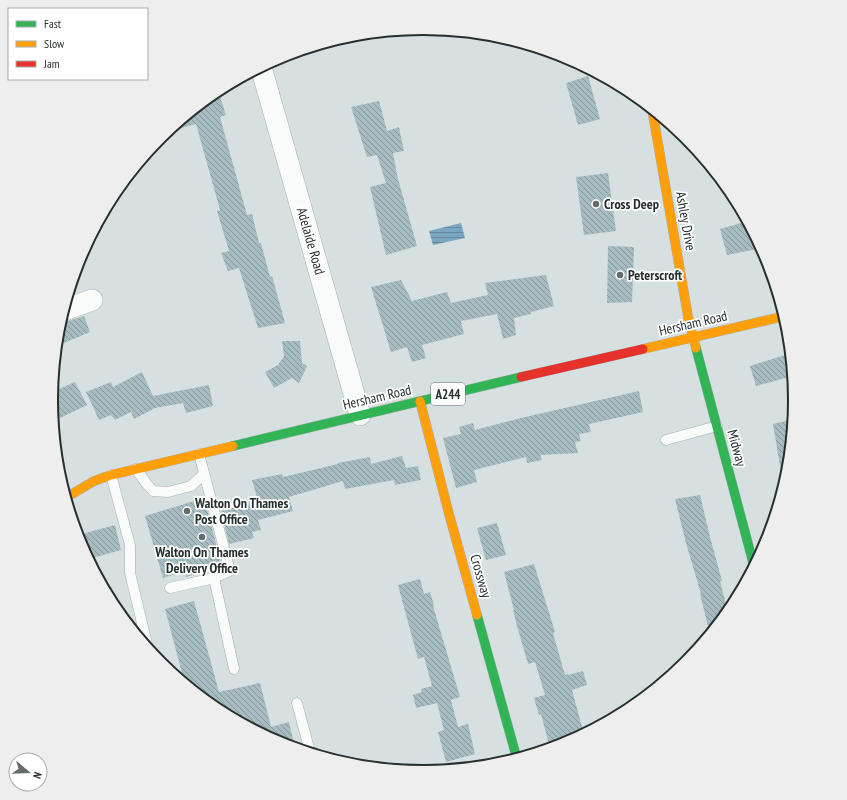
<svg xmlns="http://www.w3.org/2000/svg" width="847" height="800" font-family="'PT Sans Narrow',sans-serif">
<defs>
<pattern id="water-rules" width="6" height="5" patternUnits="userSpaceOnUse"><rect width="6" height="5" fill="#79a7c1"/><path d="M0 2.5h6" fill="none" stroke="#63889d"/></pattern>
<pattern id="building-back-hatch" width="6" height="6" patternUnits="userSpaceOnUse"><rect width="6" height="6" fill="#a7bcc0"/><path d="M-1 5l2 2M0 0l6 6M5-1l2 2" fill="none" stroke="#88999c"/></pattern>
</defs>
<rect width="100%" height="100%" fill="#d6e0e0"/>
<path fill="url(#water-rules)" d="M461,223L465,238L433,245L429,231Z"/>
<path fill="url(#building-back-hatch)" d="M588,76L600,119L578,125L566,83Z
M220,97L226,115L220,117L247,215L252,214L259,243H261L270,277L272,276L285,323L258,328L239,268L228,271L221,253L229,251L217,211L220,210L196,124L166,132L208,98Z
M379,101L387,131L399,127L404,151L393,153L398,180V179L417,246L386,255L370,187L386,183L377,155L367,157L351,107Z
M608,173L616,231L584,235L576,177Z
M748,221L762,248L727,255L720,229Z
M608,246L634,247L632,302L607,303Z
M546,275L554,306L531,312V314L514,318L516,335L503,339L497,314L461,321L464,334L422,345L426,358L412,362L407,347L391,352L371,287L401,280L412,301L447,292L451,303L488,295L485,283Z
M84,316L90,332L64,343L58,330L61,321H68Z
M282,341H300L302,363L307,366L299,383L292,378L274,388L265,372L278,365L284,356Z
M788,354L792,369L793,376L756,386L750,366Z
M142,372L153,396L209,385L213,406L186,413L183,403L155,408L134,419L131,412L115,420L111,415L99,420L86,392L111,382L113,387Z
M75,382L87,405L54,421L52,400V392Z
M639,391L643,412L589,424L591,432L579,434L581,441L575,442L578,453L540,455L542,460L527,463L526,457L474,470L477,482L456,488L443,438L461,434L459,427L473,423L475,430L521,418Z
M794,419L788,473L785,484H783L773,424Z
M402,456L406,468L418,466L421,480L395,485L394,480L345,489L343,481L289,497L293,511L258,520L261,530L252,532L254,538L229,544L221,511L258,501L252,480L282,474L283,477L338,464V463L370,457L371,464Z
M700,495L710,537L722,581H720L728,612L710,634L700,594H701L686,543L675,499Z
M204,498L222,566L186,577L185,571L163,578L145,516Z
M497,523L506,555L486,560L477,528Z
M115,525L121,550L89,559L80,542L78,535Z
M534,564L555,632L553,633L565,675L567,674L568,675L583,671L587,685L572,690L584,734L566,744L550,748L541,714L539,715L534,698L545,695L535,662L528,664L517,626L513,610H514L504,572Z
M420,579L424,594L430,592L434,605L433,606L460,697L451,700L458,727L468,724L475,754L446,762L438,732L444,730L437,703L416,708L413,695L422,692L421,689L432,686L424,657L418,659L398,585Z
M194,601L219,692L260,683L271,727L289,722L295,748L281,744L217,709L185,684L165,609Z"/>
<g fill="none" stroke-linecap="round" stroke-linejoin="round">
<g stroke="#a6aeae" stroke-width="11">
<path id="lane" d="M666,440L717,426
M199,454L230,571L214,578L234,669
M136,469L146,483L153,491L168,492L191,486L204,474
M111,475L130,545V573L148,648
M170,588L214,578
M297,703L310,752"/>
</g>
<g stroke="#a6aeae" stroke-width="22">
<path id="street" d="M261,67L360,415
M64,310L92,300"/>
</g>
<g stroke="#a6aeae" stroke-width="10">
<path id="fast" d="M696,348L754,566
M233,446L521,377
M477,615L517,759"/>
</g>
<g stroke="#a6aeae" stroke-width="10">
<path id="slow" d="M652,109L689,322L696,348
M643,349L785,316
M420,401L449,514L477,615
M66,496L72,494L94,481L111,475L233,446"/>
</g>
<g stroke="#a6aeae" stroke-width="10">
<path id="jam" d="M521,377L643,349"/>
</g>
<use href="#lane" stroke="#f9fafa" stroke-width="10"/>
<use href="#street" stroke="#f9fafa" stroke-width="21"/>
<use href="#fast" stroke="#30b455" stroke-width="9"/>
<use href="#slow" stroke="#ff9f0a" stroke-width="9"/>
<use href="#jam" stroke="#e5322d" stroke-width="9"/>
</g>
<g fill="#646c6c" stroke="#fff" stroke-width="1.5">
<circle cx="596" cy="204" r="4"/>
<circle cx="620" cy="275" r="4"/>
<circle cx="187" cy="511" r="4"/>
<circle cx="202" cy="537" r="4"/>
</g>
<g text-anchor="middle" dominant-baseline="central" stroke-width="3.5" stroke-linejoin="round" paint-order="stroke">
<rect fill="#fff" stroke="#676d6d" stroke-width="1" x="431" y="383" width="34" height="22" rx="3"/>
<g font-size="13" font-weight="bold" fill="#262e2e">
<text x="448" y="394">A244</text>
</g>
<g font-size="14" font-weight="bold" fill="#262e2e" stroke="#fff" text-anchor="start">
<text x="604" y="204">Cross Deep</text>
<text x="628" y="275">Peterscroft</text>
<text x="195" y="503">Walton On Thames<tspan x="195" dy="16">Post Office</tspan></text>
<text x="202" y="552" text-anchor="middle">Walton On Thames<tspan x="202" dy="16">Delivery Office</tspan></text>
</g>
<g font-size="14" fill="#262e2e" stroke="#fff">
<text transform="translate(686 221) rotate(80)">Ashley Drive</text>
<text transform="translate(311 241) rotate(74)">Adelaide Road</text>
<text transform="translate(693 323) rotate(-13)">Hersham Road</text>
<text transform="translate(377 397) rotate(-13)">Hersham Road</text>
<text transform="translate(737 448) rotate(75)">Midway</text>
<text transform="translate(481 576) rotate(74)">Crossway</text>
</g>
</g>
<path d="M0 0H847V800H0ZM58 400a365 365 0 1 1 730 0a365 365 0 1 1-730 0Z" fill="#eee" fill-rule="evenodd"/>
<path fill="none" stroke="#262e2e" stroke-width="2" d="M58 400a365 365 0 1 1 730 0a365 365 0 1 1-730 0Z"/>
<rect x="8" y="8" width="140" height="72" fill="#ffffff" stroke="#a8abab"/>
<rect x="16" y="21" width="20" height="6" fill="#30b455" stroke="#a8abab"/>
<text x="44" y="28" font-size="12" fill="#262e2e">Fast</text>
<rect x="16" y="41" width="20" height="6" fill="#ff9f0a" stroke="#a8abab"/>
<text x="44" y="48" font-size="12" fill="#262e2e">Slow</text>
<rect x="16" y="61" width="20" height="6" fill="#e5322d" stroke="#a8abab"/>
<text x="44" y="68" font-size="12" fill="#262e2e">Jam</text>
<g transform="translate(28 772) rotate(109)"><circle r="19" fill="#ffffff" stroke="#a8abab"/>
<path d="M0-3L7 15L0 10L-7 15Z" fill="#646c6c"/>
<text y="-6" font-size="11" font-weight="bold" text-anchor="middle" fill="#262e2e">N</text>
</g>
</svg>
